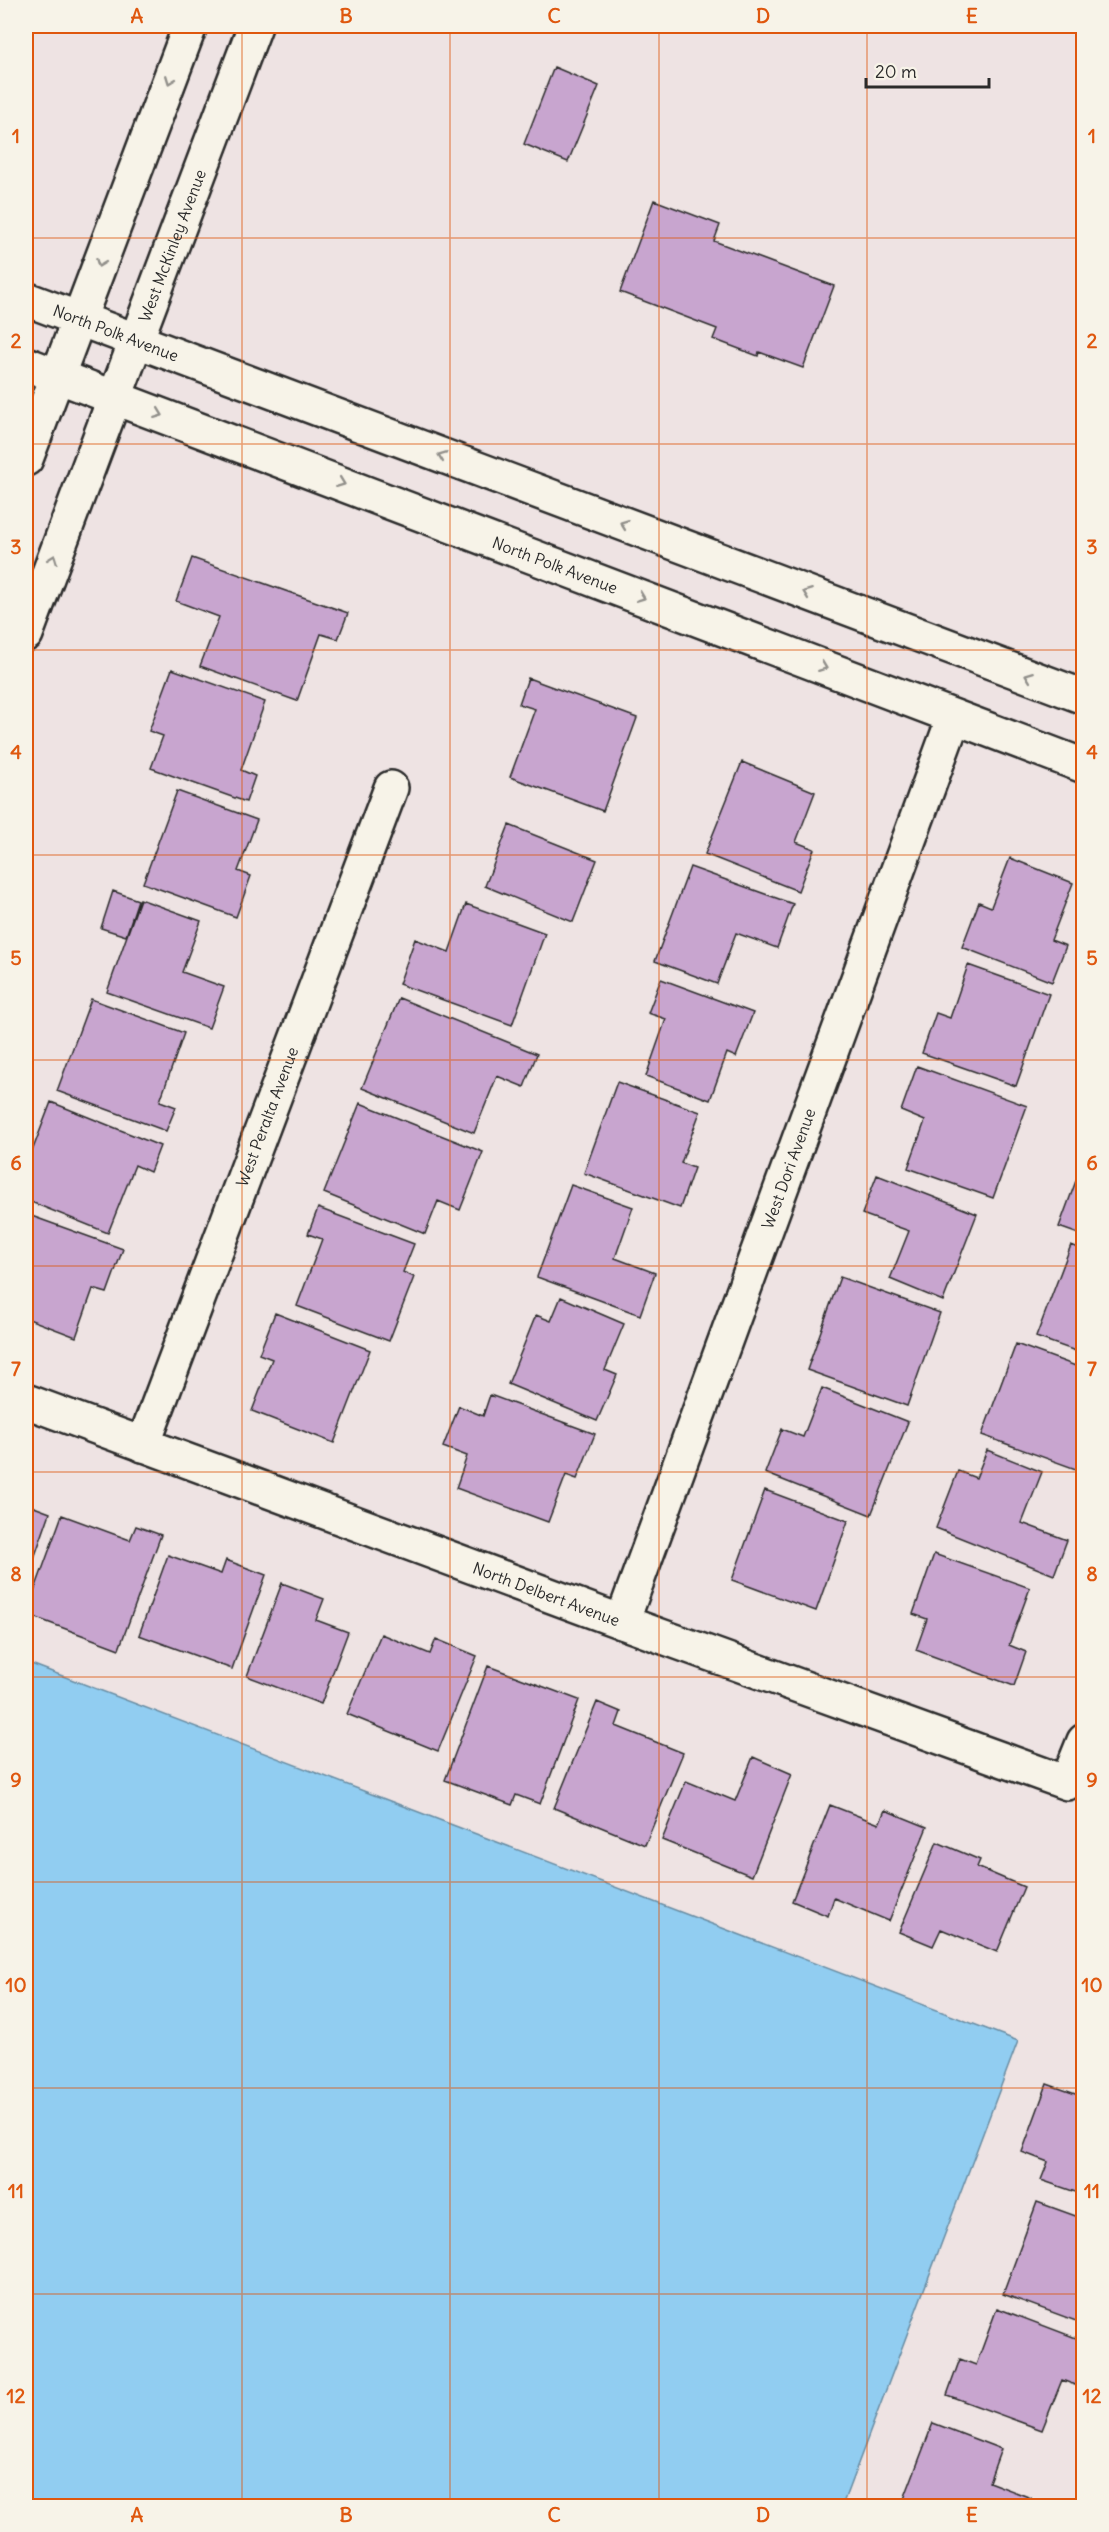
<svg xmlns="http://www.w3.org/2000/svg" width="1109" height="2532" font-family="Delius,sans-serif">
<rect width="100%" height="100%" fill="#eee3e3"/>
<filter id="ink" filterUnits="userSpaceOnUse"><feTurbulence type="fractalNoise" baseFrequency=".0167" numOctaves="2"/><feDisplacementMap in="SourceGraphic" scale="12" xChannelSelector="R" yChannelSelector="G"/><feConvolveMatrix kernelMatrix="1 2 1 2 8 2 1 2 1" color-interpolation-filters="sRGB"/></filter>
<g filter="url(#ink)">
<path fill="#91cdf1" stroke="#688ca2" stroke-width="1.5" d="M26,1662L1018,2041L842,2506H26Z"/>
<path fill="#c8a5cf" stroke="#2b2b2b" stroke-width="1.5" d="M554,67L599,86L568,162L524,144Z
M654,200L720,225L714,241L834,286L803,368L759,352L758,356L713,339L717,329L620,292Z
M192,558L348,613L338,639L321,634L297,701L200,666L219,617L176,601Z
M172,669L265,702L241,770L255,776L246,802L151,768L163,736L149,731Z
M528,678L637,718L603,811L510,777L535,709L519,704Z
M742,762L815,792L796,842L814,849L798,891L705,854Z
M177,791L257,820L238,871L251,876L236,917L143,883Z
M509,825L597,860L573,922L485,886Z
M1010,858L1073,883L1051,940L1066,946L1052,982L962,947L979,902L991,907Z
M690,867L793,904L777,948L736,933L717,984L655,961Z
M113,891L138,900L126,936L101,928Z
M140,899L201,921L182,972L224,987L209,1028L107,992Z
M466,904L545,933L512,1025L399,984L415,939L449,952Z
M968,965L1049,994L1016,1086L922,1053L936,1013L950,1018Z
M661,979L753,1013L736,1057L727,1053L710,1100L646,1076L666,1019L648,1013Z
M399,998L537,1054L524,1087L497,1076L474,1133L362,1088Z
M91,999L184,1033L160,1101L176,1107L166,1131L57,1091Z
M917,1066L1027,1106L993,1198L908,1168L925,1121L901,1111Z
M617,1082L700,1112L681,1163L694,1168L680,1208L584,1173Z
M51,1102L160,1146L150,1172L135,1165L108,1233L26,1200V1167Z
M360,1103L483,1152L460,1210L438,1201L425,1234L324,1193Z
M1084,1159V1236L1059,1227Z
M877,1175L977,1214L943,1301L890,1279L909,1231L862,1214Z
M571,1185L633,1207L615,1258L655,1273L640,1315L537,1277Z
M318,1208L414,1244L403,1272L414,1277L389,1341L297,1306L322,1239L308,1234Z
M26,1214L123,1249L107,1293L93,1289L76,1337L26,1318Z
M1071,1245L1084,1250V1354L1036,1337Z
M840,1277L940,1313L907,1406L807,1370Z
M561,1297L624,1324L605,1370L617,1375L597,1421L508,1384L536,1315L551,1321Z
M275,1313L370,1350L334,1443L252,1411L272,1359L259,1354Z
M1016,1344L1084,1369V1410L1079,1421L1084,1423V1472L982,1435Z
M822,1388L908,1422L871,1515L765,1473L782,1429L803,1437Z
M490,1395L595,1434L577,1479L566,1475L548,1522L456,1488L467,1456L443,1447L459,1406L483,1416Z
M987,1450L1042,1472L1022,1523L1067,1540L1054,1575L936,1528L958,1471L976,1478Z
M765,1490L848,1521L816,1611L732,1580Z
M26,1504L50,1513L26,1581Z
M62,1515L130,1540L136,1526L161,1535L119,1649L26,1614Z
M934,1554L1030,1588L1009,1645L1026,1652L1014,1686L916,1650L927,1619L913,1614Z
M168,1555L221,1574L226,1560L266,1575L232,1669L139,1635Z
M282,1583L324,1599L316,1620L348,1632L321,1704L247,1676Z
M381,1634L430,1654L436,1639L477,1656L438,1751L347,1714Z
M488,1666L579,1700L540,1804L516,1795L512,1805L445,1780Z
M597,1702L621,1712L616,1726L683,1753L645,1845L554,1808Z
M753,1757L792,1774L752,1876L662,1840L686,1781L735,1801Z
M830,1805L879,1824L885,1810L927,1827L889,1921L834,1898L828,1916L792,1901Z
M937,1842L980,1860L977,1867L1024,1887L997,1952L941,1929L933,1946L899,1932Z
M1047,2084L1084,2097V2195L1041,2180L1048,2162L1022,2152Z
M1037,2202L1084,2219V2324L1003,2294Z
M997,2308L1084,2341V2363L1075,2385L1062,2380L1042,2430L947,2395L960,2359L976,2365Z
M933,2423L1001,2449L989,2482L1031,2498L1028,2506H923L904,2499Z"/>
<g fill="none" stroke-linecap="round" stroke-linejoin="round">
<g stroke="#2b2b2b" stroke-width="38">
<g id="minor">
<path id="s1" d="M26,1401L622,1622L1067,1783L1084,1741"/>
<path id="s2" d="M143,1445L391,788"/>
<path id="s3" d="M622,1622L954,717"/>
</g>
</g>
<g stroke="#2b2b2b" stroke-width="38">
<g id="tertiary">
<path d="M79,319L190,26"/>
<path id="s4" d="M136,341L255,26"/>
</g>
</g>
<g stroke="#2b2b2b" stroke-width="38">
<g id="secondary">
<path id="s5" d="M26,299L1084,697"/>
<path id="s6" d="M26,364L1084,766"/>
<path d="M26,459L79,319"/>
<path d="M26,634L136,341"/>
</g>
</g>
<use href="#minor" stroke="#f7f3e8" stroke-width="33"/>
<use href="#tertiary" stroke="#f7f3e8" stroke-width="33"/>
<use href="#secondary" stroke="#f7f3e8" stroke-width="33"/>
</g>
<defs><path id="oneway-chevron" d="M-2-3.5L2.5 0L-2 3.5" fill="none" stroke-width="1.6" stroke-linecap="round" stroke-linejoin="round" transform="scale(1.5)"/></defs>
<g stroke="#918f8a">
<use href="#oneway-chevron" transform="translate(170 80) rotate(111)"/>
<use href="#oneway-chevron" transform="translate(100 263) rotate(111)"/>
<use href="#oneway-chevron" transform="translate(159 414) rotate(21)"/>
<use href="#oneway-chevron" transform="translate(442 456) rotate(-159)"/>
<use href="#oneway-chevron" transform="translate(341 483) rotate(21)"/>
<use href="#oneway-chevron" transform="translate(624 524) rotate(-159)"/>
<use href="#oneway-chevron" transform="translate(53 559) rotate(-69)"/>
<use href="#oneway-chevron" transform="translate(807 593) rotate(-159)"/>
<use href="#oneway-chevron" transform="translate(641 597) rotate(21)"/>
<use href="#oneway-chevron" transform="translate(823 667) rotate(21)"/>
<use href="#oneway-chevron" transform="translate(1029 676) rotate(-159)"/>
</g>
</g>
<path fill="none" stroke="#df570e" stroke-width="1.5" stroke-opacity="0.55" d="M242,26V2506M450,26V2506M659,26V2506M867,26V2506M26,238H1084M26,444H1084M26,650H1084M26,855H1084M26,1060H1084M26,1266H1084M26,1472H1084M26,1677H1084M26,1882H1084M26,2088H1084M26,2294H1084"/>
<g text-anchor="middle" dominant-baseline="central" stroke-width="4.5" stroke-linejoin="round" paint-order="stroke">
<g font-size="16" fill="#2b2b2b" stroke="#f7f3e8">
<text stroke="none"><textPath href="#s4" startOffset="102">West McKinley Avenue</textPath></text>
<text stroke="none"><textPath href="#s5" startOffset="96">North Polk Avenue</textPath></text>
<text stroke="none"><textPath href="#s6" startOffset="566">North Polk Avenue</textPath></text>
<text stroke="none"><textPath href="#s2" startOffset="351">West Peralta Avenue</textPath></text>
<text stroke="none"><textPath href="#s3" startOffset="483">West Dori Avenue</textPath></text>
<text stroke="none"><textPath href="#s1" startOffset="555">North Delbert Avenue</textPath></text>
</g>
</g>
<rect width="1109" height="2532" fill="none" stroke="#f7f3e8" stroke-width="66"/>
<path d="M866 78v9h123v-9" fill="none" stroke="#2b2b2b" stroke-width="3"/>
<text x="875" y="78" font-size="18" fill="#2b2b2b" stroke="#f7f3e8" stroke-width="4.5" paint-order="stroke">20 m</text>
<rect x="33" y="33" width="1043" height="2466" fill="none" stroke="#df570e" stroke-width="2"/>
<g font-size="20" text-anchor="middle" font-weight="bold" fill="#df570e">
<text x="137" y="23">A</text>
<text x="346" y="23">B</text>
<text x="554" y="23">C</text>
<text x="763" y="23">D</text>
<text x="972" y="23">E</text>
<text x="16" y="143">1</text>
<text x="1092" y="143">1</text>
<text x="16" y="348">2</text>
<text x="1092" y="348">2</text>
<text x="16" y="554">3</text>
<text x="1092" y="554">3</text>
<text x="16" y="759">4</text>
<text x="1092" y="759">4</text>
<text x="16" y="965">5</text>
<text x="1092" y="965">5</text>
<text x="16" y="1170">6</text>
<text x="1092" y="1170">6</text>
<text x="16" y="1376">7</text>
<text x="1092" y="1376">7</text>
<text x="16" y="1581">8</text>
<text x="1092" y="1581">8</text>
<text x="16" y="1787">9</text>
<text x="1092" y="1787">9</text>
<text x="16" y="1992">10</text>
<text x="1092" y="1992">10</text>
<text x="16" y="2198">11</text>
<text x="1092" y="2198">11</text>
<text x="16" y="2403">12</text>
<text x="1092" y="2403">12</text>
<text x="137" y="2522">A</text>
<text x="346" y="2522">B</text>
<text x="554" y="2522">C</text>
<text x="763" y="2522">D</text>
<text x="972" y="2522">E</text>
</g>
</svg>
